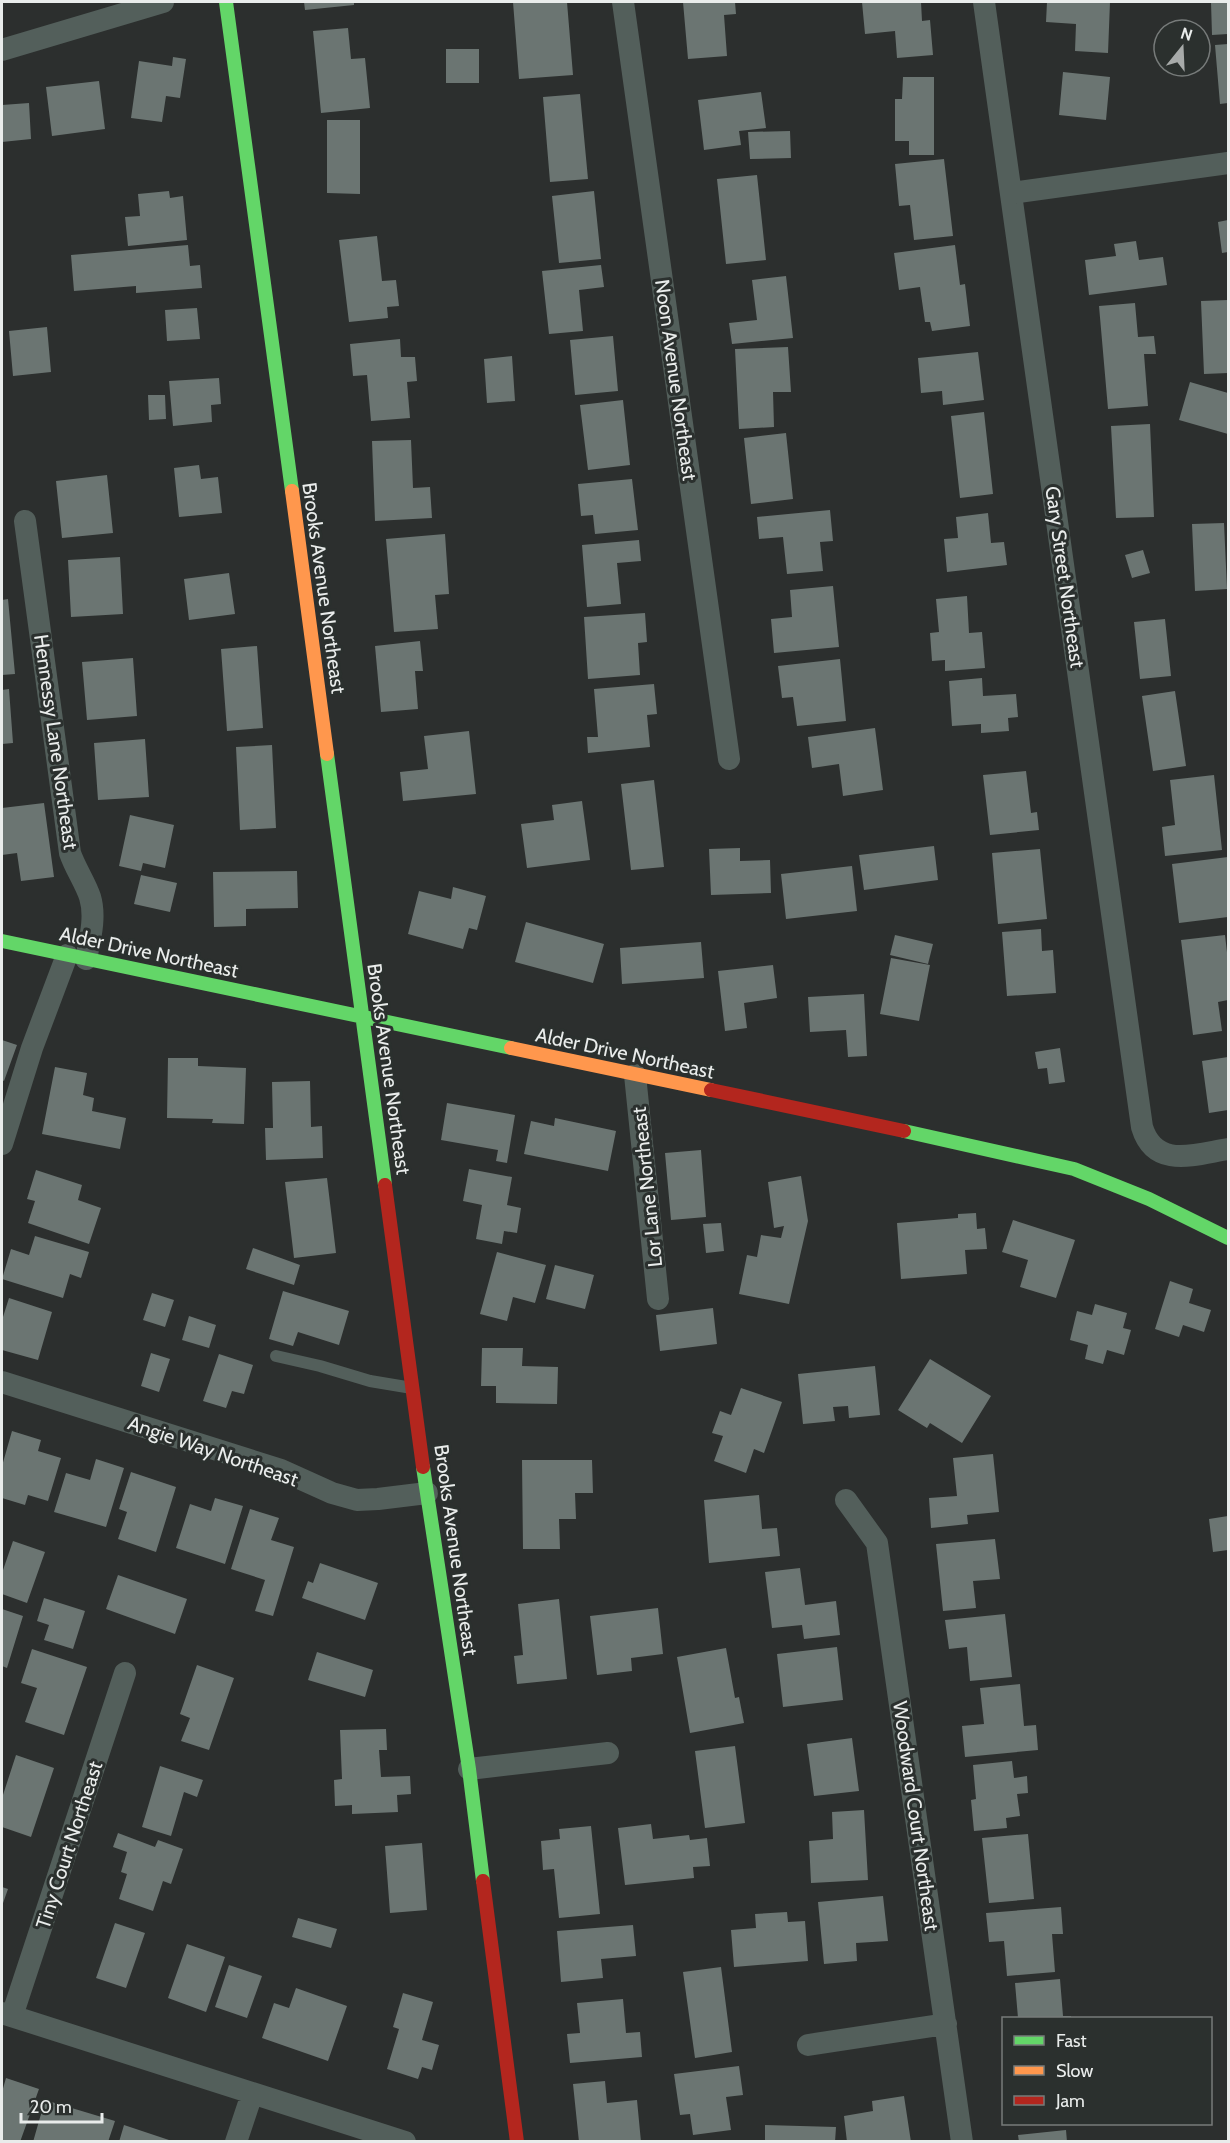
<svg xmlns="http://www.w3.org/2000/svg" width="1230" height="2143" font-family="Cabin,sans-serif">
<rect width="100%" height="100%" fill="#2c2f2e"/>
<path fill="#6b7572" d="M304,2H354V5L305,10Z
M513,2H567L573,75L519,79Z
M683,2H735L736,14L724,15L727,56L688,59Z
M862,2H921L922,21L930,20L933,55L897,58L895,31L865,34Z
M1047,2H1110L1108,53L1075,51L1076,24L1046,22Z
M1211,2H1228V34L1212,35Z
M348,28L351,59L365,58L370,108L321,113L313,31Z
M1228,44V103L1220,104L1215,45Z
M446,49H479V83H446Z
M173,57L186,59L180,98L166,96L162,122L131,118L139,61L172,66Z
M1063,72L1110,77L1106,120L1059,115Z
M903,77H934V155H909V141H895V99H902Z
M99,81L105,129L52,136L46,87Z
M761,92L766,128L739,131L741,145L704,150L698,100Z
M580,94L588,179L550,182L543,97Z
M29,103L31,139L2,142V105Z
M327,120H360V194L327,193Z
M790,131L791,158L750,159L748,132Z
M944,159L953,236L914,240L910,205L899,206L895,164Z
M757,175L766,260L726,264L717,179Z
M169,191L170,198L183,196L187,240L128,246L125,217L140,216L138,194Z
M594,191L601,259L559,263L552,196Z
M1228,220V252L1222,253L1218,222Z
M377,236L382,281L396,280L399,306L387,307L388,318L349,322L339,240Z
M1136,241L1139,260L1163,257L1167,285L1089,295L1085,260L1116,256L1114,244Z
M188,245L190,266L200,265L202,288L136,293V286L74,291L71,255Z
M955,245L960,285L965,284L970,326L932,331L930,322H925L920,287L899,290L894,253Z
M601,265L604,287L579,290L583,331L549,334L542,271Z
M786,276L793,338L732,344L729,323L757,320L752,280Z
M1228,300V373L1204,374L1201,301Z
M1135,303L1138,337L1154,336L1156,354H1144L1148,406L1108,409L1099,306Z
M197,308L200,339L167,341L165,310Z
M47,327L51,372L13,376L9,331Z
M613,336L618,391L575,395L570,340Z
M400,339L401,357H415L417,381L407,382L410,418L371,421L367,375L353,376L350,344Z
M788,347L791,392H773L774,427L739,429L735,349Z
M978,352L984,400L943,405L942,391L921,393L918,358Z
M512,356L515,401L487,403L484,359Z
M219,378L221,404L211,405L212,422L173,426L169,381Z
M1190,382L1228,393V434L1179,420Z
M148,395H165L166,419L149,420Z
M623,400L630,465L588,470L580,405Z
M984,412L993,494L960,498L951,416Z
M1150,424L1154,517L1116,518L1111,426Z
M786,433L793,499L751,504L744,438Z
M411,440L413,488L430,487L432,518L375,521L372,441Z
M199,465L201,479L218,477L222,513L179,517L174,468Z
M107,475L113,533L62,538L56,481Z
M632,479L638,530L595,534L593,515L581,516L578,484Z
M830,510L833,541L820,542L823,571L787,574L783,537L759,539L757,517Z
M988,513L991,543L1004,542L1007,565L947,572L944,539L958,538L956,517Z
M1224,523L1227,589L1195,591L1192,524Z
M445,534L449,594L435,595L438,629L394,632L386,539Z
M639,540L641,561L617,563L621,604L587,607L582,545Z
M1143,550L1150,573L1132,578L1125,555Z
M120,557L123,614L71,617L68,560Z
M229,573L235,614L189,620L184,579Z
M833,586L839,647L774,653L771,619L792,617L790,590Z
M967,596L969,633L982,632L985,668L945,671V660L932,661L930,633L939,632L936,599Z
M8,599L15,674L2,675V600Z
M645,613L647,642L638,643L640,675L588,679L584,617Z
M1165,619L1171,676L1140,679L1134,622Z
M420,641L423,671H415L418,709L381,712L375,646Z
M257,646L263,728L227,731L221,649Z
M133,658L137,716L87,720L82,662Z
M840,659L846,721L797,726L793,697L782,698L778,666Z
M982,678L983,696L1016,694L1018,717L1008,718L1009,731L981,733V724L952,726L949,681Z
M654,684L657,714L647,715L650,747L588,753L587,737H598L594,689Z
M9,689L13,743L2,744V690Z
M1175,691L1186,766L1153,771L1142,696Z
M875,728L883,790L843,796L839,764L812,768L808,737Z
M469,731L476,794L403,801L400,772L428,769L424,736Z
M145,739L149,797L98,800L94,743Z
M272,745L276,828L240,830L236,747Z
M1026,771L1031,813L1037,812L1039,830L990,835L983,775Z
M1214,775L1222,850L1165,856L1162,827L1175,825L1170,780Z
M654,780L664,867L631,870L621,784Z
M582,801L590,860L527,868L521,824L554,820L552,805Z
M44,803L54,877L21,881L17,853L2,855V808Z
M130,815L174,825L165,868L143,863L141,871L119,866Z
M934,846L938,880L864,890L859,855Z
M740,848V861L770,860L771,893L711,895L709,849Z
M1040,849L1047,919L998,924L992,853Z
M1228,857V917L1179,923L1172,864Z
M852,866L857,911L786,919L781,874Z
M297,871L298,908L246,909V926L214,927L213,872Z
M141,875L177,883L170,912L134,904Z
M453,887L486,896L477,930L469,928L463,949L408,934L419,891L451,899Z
M526,922L604,944L593,983L515,962Z
M1041,929L1042,951L1053,950L1056,993L1007,996L1002,932Z
M895,935L933,944L928,964L890,955Z
M1225,935L1228,961V1000L1218,1002L1222,1031L1193,1035L1181,940Z
M701,942L704,978L622,984L620,948Z
M891,958L930,965L919,1021L880,1014Z
M773,965L777,998L744,1003L747,1028L725,1031L718,971Z
M864,994L867,1056L848,1057L846,1030L810,1032L808,997Z
M2,1040L17,1045L4,1081L2,1080Z
M1060,1048L1065,1082L1049,1084L1047,1068L1038,1069L1035,1052Z
M1228,1057V1110L1209,1113L1202,1061Z
M168,1058H198V1066L246,1068L244,1124L212,1123L213,1119L167,1118Z
M55,1067L87,1073L83,1095L94,1098L92,1111L126,1118L120,1149L42,1134Z
M310,1081L311,1127L322,1126L323,1158L266,1160L265,1128H273L272,1082Z
M447,1103L515,1115L507,1163L496,1161L498,1150L441,1140Z
M555,1118L616,1131L608,1171L524,1154L531,1121L554,1126Z
M701,1150L706,1217L671,1220L665,1153Z
M469,1169L512,1177L507,1205L521,1208L517,1233L504,1231L502,1244L476,1239L482,1205L463,1201Z
M36,1170L82,1185L78,1200L101,1208L89,1244L28,1223L35,1201L27,1199Z
M801,1176L808,1221L789,1304L739,1294L747,1255L757,1257L761,1235L781,1238L784,1226L774,1228L768,1182Z
M327,1178L336,1253L294,1258L285,1182Z
M976,1213L977,1229L985,1228L987,1249L965,1250L967,1274L901,1279L897,1223L958,1218V1214Z
M1013,1220L1075,1240L1056,1298L1020,1287L1028,1260L1002,1252Z
M721,1223L724,1251L706,1253L703,1224Z
M35,1236L89,1252L81,1278L70,1274L63,1298L2,1279L11,1249L29,1255Z
M253,1248L300,1265L294,1285L246,1269Z
M497,1252L546,1265L535,1303L513,1297L507,1321L480,1314Z
M555,1265L594,1275L585,1309L546,1299Z
M1170,1281L1193,1289L1189,1303L1211,1310L1204,1332L1183,1325L1179,1337L1155,1329Z
M283,1291L349,1311L339,1345L298,1332L293,1346L269,1339Z
M152,1293L174,1300L165,1327L143,1320Z
M9,1298L52,1312L38,1360L2,1350V1317H3Z
M1095,1304L1127,1313L1123,1328L1131,1330L1124,1355L1107,1350L1103,1364L1085,1359L1088,1345L1070,1340L1077,1311L1092,1315Z
M713,1308L717,1344L660,1351L656,1315Z
M189,1316L216,1325L209,1348L182,1340Z
M482,1348H523L522,1366L558,1367L557,1404L496,1403V1386H481Z
M151,1353L170,1359L159,1392L141,1386Z
M219,1354L253,1365L244,1394L232,1391L226,1408L203,1401Z
M930,1359L991,1396L962,1443L930,1423L927,1428L898,1410Z
M875,1366L880,1415L849,1418L848,1406L833,1407L835,1421L803,1424L798,1374Z
M741,1388L782,1402L764,1453L754,1449L746,1473L714,1461L723,1436L712,1433L720,1411L731,1415Z
M12,1431L41,1440L38,1451L61,1458L48,1501L28,1495L25,1505L2,1498V1466Z
M993,1454L999,1512L967,1515L968,1524L931,1528L929,1498L957,1496L953,1458Z
M96,1459L124,1468L106,1527L54,1512L66,1473L90,1480Z
M522,1460H592L593,1493H575L576,1519H559L560,1549H523Z
M131,1472L176,1487L156,1552L118,1539L127,1512L119,1509Z
M759,1495L762,1529L777,1528L780,1556L709,1563L704,1500Z
M215,1498L243,1506L225,1564L176,1548L190,1504L211,1511Z
M250,1509L279,1518L271,1540L294,1547L273,1616L255,1611L265,1580L231,1569Z
M1228,1516V1550L1213,1552L1209,1519Z
M995,1539L1000,1579L973,1581L976,1608L943,1611L936,1544Z
M13,1541L45,1552L27,1603L2,1594V1573Z
M320,1563L378,1583L365,1620L302,1598L308,1581L313,1583Z
M800,1568L805,1605L836,1601L840,1635L804,1639L802,1625L772,1628L765,1572Z
M118,1575L187,1599L175,1634L106,1609Z
M44,1598L85,1611L73,1649L44,1640L49,1625L37,1621Z
M559,1599L567,1679L517,1684L514,1656L523,1655L518,1604Z
M658,1608L663,1654L631,1658L632,1671L597,1675L590,1616Z
M2,1609L23,1616L7,1668L2,1666Z
M1005,1614L1012,1677L970,1681L967,1647L949,1649L945,1620Z
M837,1647L843,1700L783,1707L777,1654Z
M726,1648L735,1698L739,1697L744,1723L690,1733L677,1657Z
M32,1649L87,1667L64,1735L25,1722L37,1688L21,1683Z
M317,1652L373,1670L365,1697L308,1680Z
M197,1665L234,1678L209,1750L181,1741L190,1718L180,1714Z
M1020,1684L1024,1726L1036,1725L1038,1750L965,1757L962,1726L984,1724L980,1688Z
M386,1729L387,1750H379L381,1777L410,1776L411,1794L397,1795L398,1812L352,1814V1805L335,1806L334,1780L342,1779L340,1730Z
M852,1738L859,1791L814,1796L807,1744Z
M735,1746L745,1823L705,1828L695,1751Z
M16,1755L54,1768L31,1837L2,1827V1798Z
M1012,1761L1014,1778L1027,1776L1028,1793L1017,1794L1020,1816L1006,1818L1007,1828L974,1831L971,1800L976,1799L973,1765Z
M160,1766L203,1780L197,1797L184,1792L171,1836L142,1827Z
M864,1810L868,1880L811,1883L809,1841L833,1839L832,1812Z
M651,1824L653,1839L689,1835L690,1840L707,1838L710,1866L693,1867L694,1878L625,1885L618,1828Z
M591,1826L600,1914L559,1918L554,1869L543,1870L541,1841L560,1839L559,1829Z
M118,1833L155,1847L158,1840L183,1849L171,1884L163,1881L153,1911L119,1899L127,1874L121,1872L127,1852L113,1847Z
M1028,1834L1034,1899L989,1903L982,1838Z
M422,1843L427,1910L390,1913L385,1846Z
M2,1887L8,1889L2,1906Z
M883,1896L888,1941L856,1943L857,1961L824,1964L818,1902Z
M1061,1907L1063,1934H1052L1055,1972L1007,1976L1004,1941L989,1942L986,1913Z
M787,1912L788,1922L805,1921L808,1961L734,1967L731,1930L756,1928L755,1914Z
M298,1918L337,1929L331,1948L292,1937Z
M115,1923L145,1933L126,1988L96,1978Z
M633,1925L636,1956L601,1959L603,1978L561,1982L557,1931Z
M187,1944L225,1957L206,2012L168,1998Z
M229,1965L262,1976L247,2018L215,2007Z
M721,1967L732,2052L695,2058L683,1972Z
M1060,1979L1063,2016H1071V2018H1018L1015,1983Z
M296,1988L347,2006L328,2061L262,2038L274,2003L289,2008Z
M403,1993L433,2002L422,2040L439,2045L432,2070L422,2067L418,2079L387,2069L399,2029L393,2027Z
M623,1999L626,2033L640,2032L642,2057L570,2063L567,2034L580,2033L577,2003Z
M739,2066L743,2095L726,2097L731,2130L693,2135L690,2114L680,2115L674,2074Z
M6,2078L39,2089L20,2142H2V2092Z
M605,2081L607,2103L637,2100L641,2142H579L573,2084Z
M904,2096L911,2142H847L844,2116L873,2111L872,2101Z
M45,2100L115,2121L108,2142H33Z
M124,2125L172,2141V2142H119Z
M765,2125L836,2127L835,2142H765Z
M1066,2130L1067,2142H1019L1018,2135Z"/>
<g fill="none" stroke-linecap="round" stroke-linejoin="round">
<path stroke="#535f5b" stroke-width="12" d="M276,1356L320,1366L370,1381L412,1388"/>
<path stroke="#535f5b" stroke-width="22" d="M623,2L729,759
M984,2L1142,1127C1155,1170 1196,1154 1228,1149
M2,50L163,2
M1011,193L1228,163
M25,521L70,853C75,868 85,882 90,897C96,917 90,939 86,959
M635,1075L658,1299
M2,1144L32,1048L67,955
M2,1382L281,1470L332,1493L357,1500L378,1499L427,1493
M846,1500L877,1543L962,2142
M469,1769L608,1753
M2,2013L405,2142
M12,2016L125,1673
M808,2045L946,2024
M236,2142L252,2094"/>
<path stroke="#63d668" stroke-width="14" d="M226,2L292,491
M327,754L385,1185
M2,941L511,1048
M904,1131L1074,1169L1149,1199L1228,1238
M423,1467L469,1769L483,1881"/>
<path stroke="#ff974d" stroke-width="14" d="M292,491L327,754
M511,1048L711,1090"/>
<path stroke="#b3261e" stroke-width="14" d="M711,1090L904,1131
M385,1185L423,1467
M483,1881L517,2142"/>
</g>
<g text-anchor="middle" dominant-baseline="central" stroke-width="6" stroke-linejoin="round" paint-order="stroke">
<g font-size="20" fill="#e9eceb" stroke="#2b302e">
<text transform="translate(676 380) rotate(82)">Noon Avenue Northeast</text>
<text transform="translate(1065 577) rotate(82)">Gary Street Northeast</text>
<text transform="translate(324 588) rotate(82)">Brooks Avenue Northeast</text>
<text transform="translate(56 742) rotate(82)">Hennessy Lane Northeast</text>
<text transform="translate(149 952) rotate(12)">Alder Drive Northeast</text>
<text transform="translate(625 1053) rotate(12)">Alder Drive Northeast</text>
<text transform="translate(389 1069) rotate(82)">Brooks Avenue Northeast</text>
<text transform="translate(647 1187) rotate(-96)">Lor Lane Northeast</text>
<text transform="translate(213 1451) rotate(19)">Angie Way Northeast</text>
<text transform="translate(456 1550) rotate(82)">Brooks Avenue Northeast</text>
<text transform="translate(916 1816) rotate(82)">Woodward Court Northeast</text>
<text transform="translate(69 1845) rotate(-72)">Tiny Court Northeast</text>
</g>
</g>
<rect width="1230" height="2143" fill="none" stroke="#e9eceb" stroke-width="6"/>
<rect x="1002" y="2017" width="210" height="108" fill="#2b302e" stroke="#777b7a" stroke-width="1.5"/>
<rect x="1014" y="2036" width="30" height="9" fill="#63d668" stroke="#777b7a" stroke-width="1.5"/>
<text x="1056" y="2047" font-size="18" fill="#e9eceb">Fast</text>
<rect x="1014" y="2066" width="30" height="9" fill="#ff974d" stroke="#777b7a" stroke-width="1.5"/>
<text x="1056" y="2077" font-size="18" fill="#e9eceb">Slow</text>
<rect x="1014" y="2096" width="30" height="9" fill="#b3261e" stroke="#777b7a" stroke-width="1.5"/>
<text x="1056" y="2107" font-size="18" fill="#e9eceb">Jam</text>
<g transform="translate(1182 48) rotate(18)"><circle r="28" fill="#2b302e" stroke="#777b7a" stroke-width="1.5"/>
<path d="M0-4.5L10 22L0 15L-10 22Z" fill="#a7aaa9"/>
<text y="-9" font-size="16" font-weight="bold" text-anchor="middle" fill="#e9eceb">N</text>
</g>
<path d="M21 2113v9h81v-9" fill="none" stroke="#e9eceb" stroke-width="3"/>
<text x="30" y="2113" font-size="18" fill="#e9eceb" stroke="#2b302e" stroke-width="4.5" paint-order="stroke">20 m</text>
</svg>
